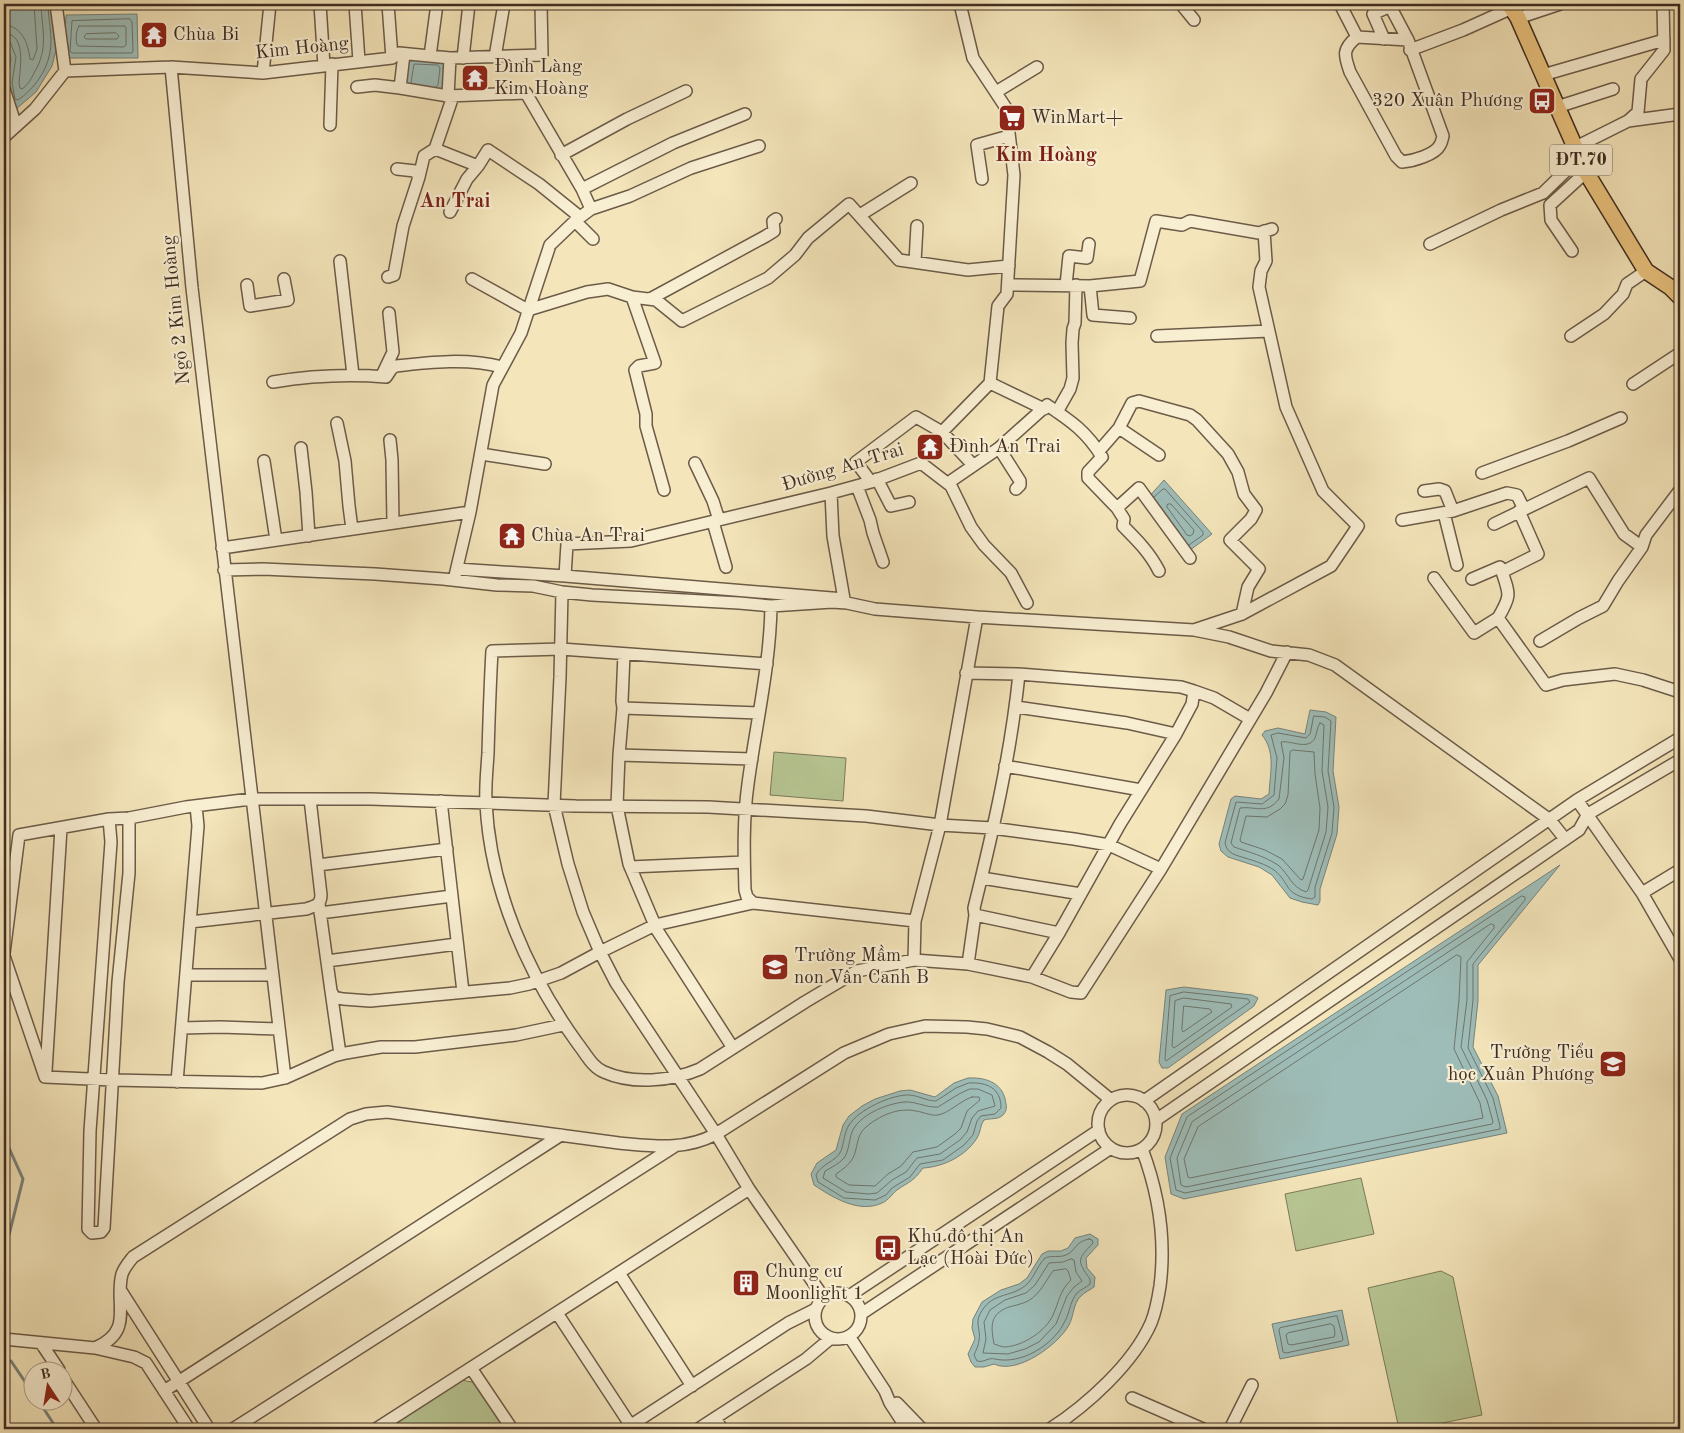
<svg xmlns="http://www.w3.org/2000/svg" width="1684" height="1433" font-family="'Old Standard TT',serif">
<rect width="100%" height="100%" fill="#f4e5ba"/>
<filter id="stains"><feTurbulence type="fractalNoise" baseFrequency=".004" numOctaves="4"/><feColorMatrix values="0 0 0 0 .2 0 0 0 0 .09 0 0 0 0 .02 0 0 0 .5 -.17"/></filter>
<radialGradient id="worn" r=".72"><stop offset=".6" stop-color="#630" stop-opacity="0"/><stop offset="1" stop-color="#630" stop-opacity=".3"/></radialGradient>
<path fill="#b7c693" stroke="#7b7a5a" d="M774,752L846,758L843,801L770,795Z
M1361,1178L1374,1234L1296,1251L1285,1194Z
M1441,1271L1453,1277L1482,1415L1413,1429H1399L1368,1288Z
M461,1380L477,1383L507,1429H386Z"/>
<path fill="#9ebdb8" stroke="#78837c" d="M4,4H52L56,50L52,66L36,92L15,110L11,102L7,84L11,58L4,38Z
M137,14L138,58H64L66,15Z
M408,58L445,61L442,93L404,88Z
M1164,480L1212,534L1186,553L1147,499Z
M1310,710L1326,712L1336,717L1333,771L1339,807L1337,834L1320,889V901L1318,905L1302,902L1290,898L1272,875L1259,867L1228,857L1221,851L1219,844L1231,799L1235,796L1261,799L1269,794C1270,773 1276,752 1262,735L1265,731L1278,728L1305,734Z
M1560,865L1478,965V1001L1473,1047L1498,1096L1507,1133L1184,1199L1171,1194L1165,1157L1182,1114Z
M1184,987L1252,995L1258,998L1254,1006L1168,1068H1162L1159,1062L1166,990Z
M968,1078C986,1077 1004,1083 1006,1104C1007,1108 1006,1112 1003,1115C998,1120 990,1118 984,1120C980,1125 981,1132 977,1138C966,1156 943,1167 923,1168C913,1182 910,1181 897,1190C892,1194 889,1200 882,1203C859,1214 832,1197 814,1185L811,1174L817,1163L836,1150L843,1125L849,1116L862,1106L875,1099L900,1091L910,1090L935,1097L954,1083Z
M1090,1234L1098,1239V1245L1086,1258L1087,1268L1095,1277L1094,1287C1090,1290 1085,1292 1081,1296C1073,1303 1074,1316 1069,1325C1058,1345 1017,1375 994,1364L984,1367H975L971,1362L968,1354L975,1339L972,1328L973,1319L982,1302L1001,1290L1019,1284L1027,1278L1042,1254L1048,1251H1061L1068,1248L1075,1238Z
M1342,1310L1349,1345L1280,1359L1272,1324Z"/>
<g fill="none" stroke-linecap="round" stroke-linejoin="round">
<path stroke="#6e756d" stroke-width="1" d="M130,19L132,22L133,51L132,53H72L70,51L72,21Z
M4,25C22,26 28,43 30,59L33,60L37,49L34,4
M79,26H125L126,28V45L124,47L78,46C75,42 76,30 79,26Z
M4,33C27,34 20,68 19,83L20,88L22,89C28,85 31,79 34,73C49,48 42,31 41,4
M116,33L119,36L117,39H86L84,37L86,34Z
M4,39L10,42L16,57L12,83L15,99L18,100C34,89 47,71 50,52C53,36 48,19 48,4
M411,83L414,64L438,65L440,68L438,85L436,87
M1154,497L1163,489H1165L1203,532V535L1189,545
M1168,504H1171L1194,530L1193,534L1190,536L1187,535L1167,507Z
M1314,716L1325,717L1331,721L1328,771L1334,807L1332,833L1315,887V897L1312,899C1283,895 1291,883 1274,870C1265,864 1255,861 1245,858C1236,855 1227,854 1225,843L1236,802L1262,804L1274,795L1277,758L1271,735L1278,733L1306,738L1310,734Z
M1320,723L1324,725L1322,771L1328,807L1326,832L1308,890L1306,892C1291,887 1289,874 1278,865C1264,856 1249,852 1234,847L1231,843L1240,808C1257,806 1266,815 1279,799L1284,758L1281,742C1291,740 1308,751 1315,738C1317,733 1317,727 1320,723Z
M1293,750L1314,752L1315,774L1320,808L1319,830L1303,879L1301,880L1282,859L1265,850L1241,842L1240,840L1246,816L1267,817L1280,809L1285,804L1288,795L1290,752Z
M1522,896L1525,897V900L1473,964V1000L1468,1048L1493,1098L1500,1126V1129L1185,1193L1176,1190L1170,1158L1187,1117Z
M1491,924L1494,925V928L1467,962V1000L1461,1047L1487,1100L1493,1122L1492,1124L1186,1187L1181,1185L1177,1158L1192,1122Z
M1457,955L1461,957L1459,1000L1454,1049L1480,1103L1483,1118L1190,1178L1188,1177L1184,1159L1198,1127Z
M1184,992L1248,999L1250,1002L1166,1061L1165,1059L1170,996Z
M1184,998L1231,1004L1232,1007L1174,1048L1172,1046L1175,1001Z
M1184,1006L1210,1009L1212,1012L1183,1032L1182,1030Z
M969,1083C987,1082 1001,1088 1001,1108L995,1114L981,1116L977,1121L973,1135L964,1145L943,1160L920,1164L910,1177L892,1188L886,1195L875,1200L844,1198L818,1182L816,1175C822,1163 836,1162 841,1151C844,1143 844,1133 849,1125C858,1110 892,1094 910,1095C919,1096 927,1101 936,1101L956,1088Z
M970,1089H978L992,1095L995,1106L978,1111L972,1118L967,1132L960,1140L940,1154L917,1158L906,1172L892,1180L877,1193L869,1194L846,1192L823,1178L825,1171C832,1167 839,1164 844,1158C849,1151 849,1140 852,1132C859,1115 886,1104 904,1102C916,1101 926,1108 938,1107L959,1094Z
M972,1097H979L980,1100L967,1111L961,1128L955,1134L937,1147L913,1152L901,1166L888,1174L875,1186L849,1185L836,1177V1174C842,1170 849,1165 853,1158C858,1148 856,1135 866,1127C879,1116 898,1107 916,1111C923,1112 931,1116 938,1115C949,1113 960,1101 972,1097Z
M1089,1239L1092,1240L1093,1243C1078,1259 1076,1260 1090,1279V1284C1086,1288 1081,1289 1077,1293C1070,1301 1070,1312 1065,1321C1054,1345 1021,1365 995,1359C988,1357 984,1363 977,1361L974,1355C976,1350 979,1345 979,1340C981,1330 975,1324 980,1314C991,1293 1006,1298 1022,1288C1033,1282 1036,1267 1045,1258C1052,1255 1059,1258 1066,1255C1077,1250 1074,1242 1089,1239Z
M1071,1259L1074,1260L1076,1272L1082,1281L1074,1287L1067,1296L1056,1324L1039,1342L1025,1349L1008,1354L983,1353L986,1339L984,1322L990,1310L1005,1300L1026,1293L1035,1285L1049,1263L1063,1262Z
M1066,1269L1068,1271L1071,1280C1060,1290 1059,1302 1053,1315C1046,1331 1023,1346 1005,1347C1001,1347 998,1345 994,1344C991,1327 989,1314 1009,1307C1016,1305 1022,1304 1028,1301C1040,1294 1045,1282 1053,1271Z
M1337,1316L1343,1339L1342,1341L1286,1353L1283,1352L1279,1330L1280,1328Z
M1331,1324L1334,1326L1335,1334L1334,1337L1291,1345L1288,1344L1286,1335L1288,1333Z"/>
<path stroke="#78837c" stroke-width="3" d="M4,1137L23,1179L4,1255
M11,1361L32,1392
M38,1400L57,1429"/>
<g stroke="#6c5b48" stroke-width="14">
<path id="minor" d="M320,4L324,66
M355,4L359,61
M388,4L392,58
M1181,4L1194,20
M1340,4L1357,37
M1390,6L1408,40L1443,136C1442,139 1442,142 1440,145C1435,155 1413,161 1402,162L1396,156L1350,72C1344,55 1342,49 1357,37L1408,40
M1518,18L1560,4
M1384,39L1373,14L1395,4
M1410,50L1463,30L1512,8
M404,54L400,88L448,96L451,102L435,149L478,166
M430,56L437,4
M495,57L504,4
M450,58L448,96L526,93L582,189L591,209L575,221L550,245L521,333L493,385L470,512L454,580
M463,58L469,4
M171,67L192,288L285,1078
M65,71L171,67L263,73L392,58L399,53L450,58L542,55L541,4
M263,73L270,4
M1543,75L1664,40
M357,87L375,85L400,88
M4,89L16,126
M996,92L1037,67
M1557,107L1613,89
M1628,121L1680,114
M330,125L332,64
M4,137L35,109L65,71L56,4
M1576,147L1628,121L1638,112L1641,79L1664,50L1663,4
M561,155L627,119L686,91
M419,177L424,156L435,149
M982,179L977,145L1009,136
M582,189L673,143L745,114
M591,209L630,196L691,168L759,146
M450,212L467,179L478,166L488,150L539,184L580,217
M860,215L911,183
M575,221L593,239
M1430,244L1501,210L1543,193L1580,157
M1572,251L1551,220L1550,205L1586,172
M340,261L353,375
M915,262L917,226
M388,277L394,275L403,226L419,177L415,171L397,169
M472,279L528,310L587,292L608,289L632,297L655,363L639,366L635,370L646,414V426L664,490
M247,285L250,306L288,300L284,279
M1008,285L1090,286L1140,281L1156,221L1182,225L1190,221L1259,233L1272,229
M1066,285L1069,256L1087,258L1089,244
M1090,286L1093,315L1130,318
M632,297L656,300L682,321L768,278L795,255L808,238L849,204L899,260L968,270L1009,266
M650,299L766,236L774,231L773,221L776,219
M1157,336L1269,331
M1571,336L1604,314L1623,294L1627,284L1646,271
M383,373L393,352L389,313
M273,382C310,376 348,374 386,377L392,368L396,366C431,362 468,358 502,367
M990,383L1044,409
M1633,384L1680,353
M1057,412L1070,389L1073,378L1072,343L1073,329L1075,323L1076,285
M337,423L345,461L349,506L352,529
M1119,428L1132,403L1139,401L1190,415L1197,420L1228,454L1238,472L1244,494L1256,510L1251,519L1230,540L1259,569L1248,587L1242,614
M942,432L990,383L998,306L1007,294L1014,175L1006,108L973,58L960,4
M390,440L392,460L393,523
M301,448L306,492L309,536
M999,448L1020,481V485L1016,489
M1099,451L1119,428L1159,455
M481,454L545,464
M264,461L276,540
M695,463L713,501L719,520
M1482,473L1568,441L1621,418
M877,479L891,506L909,502
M871,482L856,462L916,417L942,432L973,465
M948,483L999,448L1047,405C1071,421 1087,432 1102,457L1088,472V478L1117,508L1124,519L1123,526C1137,540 1150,553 1159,571
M857,486L870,520L873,533L883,562
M1424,491L1439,489L1445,491L1453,511
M1117,508L1139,488L1190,558
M1444,513L1457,565
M1402,520L1453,511L1507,493L1517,495L1524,509
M713,522L726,567
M1494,524L1589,478L1624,534L1642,547
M222,548L470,512
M457,569L565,576L844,599L833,536L831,493
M224,570L263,569L375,574L443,579L497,585L533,586L562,592L592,595L739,603L771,606L832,602L847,603L875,609L977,617L1194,630L1229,637L1271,651L1309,655L1335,665L1550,820L1565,839
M565,576L567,544L631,541L831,493L871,482L921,463L951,486L971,527L984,545L1011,573L1027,603
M1434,578L1474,633L1498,618L1546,685L1563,680L1615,674L1643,680L1680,692
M1472,579L1500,567L1502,572
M562,592L560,677L554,805L568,864L583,912L600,952L616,983L716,1134L749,1189L824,1298
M1498,618C1511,596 1510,595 1502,572L1538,554L1519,511
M1194,630L1242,614L1331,566L1358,526L1323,491L1286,407L1259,287L1261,271L1266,261L1264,231
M1540,641L1579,618L1603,606L1618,581L1642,547L1646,535L1680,490
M624,654L622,701L623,708L619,755L617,806L629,864L657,930L733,1048
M767,664L561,649L492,651C490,685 489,719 488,753C487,770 485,786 486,803C490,889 528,975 578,1044C586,1054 592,1067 604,1072C633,1085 672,1081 700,1069L805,1002L857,971L914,960L968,964L1032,977L1071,992L1081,993L1161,869L1266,693L1287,652
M966,673L1019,674L1181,687L1194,691L1192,704L1176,734L1120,824L1059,933L1032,977
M1019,674C1011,753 993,831 974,908L975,915L1059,933
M1194,691L1214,698L1250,719
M1016,707L1127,723L1176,734
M623,708L759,713
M619,755L752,759
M1005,766L1141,790
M1577,800L1642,893L1680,959
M441,801L463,992
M109,819L111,842L90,1131L88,1229L92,1233L101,1232L104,1228L118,982L129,873V818
M318,865L447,849
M630,867L744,862
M982,878L1081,894
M1642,893L1680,870
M753,903L747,897L745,890C744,855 743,819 748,784C756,724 770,666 771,606
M319,904L331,991L334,997L343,999L370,1001L510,988L529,984L561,973L600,952L655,925L753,903L915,921L914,960
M320,913L452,896
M915,921L940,825L977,617
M190,922L306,909C315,906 321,905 321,895L310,799
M4,953L19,835L109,819L129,818L186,807L251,799H371L576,806L708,807L866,816L940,825L992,828L1074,839L1109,845L1161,869
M4,956L45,1077L112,1080L262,1083L285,1078L334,1056L346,1053L381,1047H415L516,1035L563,1025
M327,961L457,944
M968,964L975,915
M186,975H273
M331,991L340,1054
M182,1028L220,1027L279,1029
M46,1071L61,828
M177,1082L198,826L196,806
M1098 1124a29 29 0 1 1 58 0a29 29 0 1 1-58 0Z
M1144,1101L1577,800L1680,738
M1156,1120L1579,830L1588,814L1680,760
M619,1273L692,1386
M121,1291L209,1429
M815 1316a23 23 0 1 1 46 0a23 23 0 1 1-46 0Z
M849,1296L1099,1130
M557,1313L631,1426
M861,1314L1111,1148
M849,1336L885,1391L890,1403L907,1429
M4,1339L95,1348C135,1331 114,1304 122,1274C124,1268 129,1262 133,1257L350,1119L366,1114L387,1112L619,1143C654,1146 684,1151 716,1134L844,1053L889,1034L925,1026L967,1027L987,1029L1020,1037L1048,1052L1067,1064L1111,1100
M41,1343L59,1370
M95,1348L134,1357L146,1363L189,1429
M471,1368L512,1429
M62,1377L96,1429
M164,1391L561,1135
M1132,1398L1203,1429
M897,1403L922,1429
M715,1418L722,1429
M233,1429L675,1146
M376,1429L749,1189
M625,1429L788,1323L816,1309
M698,1429L806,1359L831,1338
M1050,1429C1086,1406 1133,1364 1151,1323C1156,1311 1158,1299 1160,1286C1166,1239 1159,1194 1142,1149
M1230,1429L1252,1385"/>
</g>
<g stroke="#3f2d22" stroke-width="18">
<path id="major" d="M1509,4L1518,18L1586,172L1646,271L1670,287L1680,297"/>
</g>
<use href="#minor" stroke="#f8eed2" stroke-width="11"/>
<use href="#major" stroke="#eac27d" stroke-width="15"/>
</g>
<defs>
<g id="temple-square" transform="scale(1.4375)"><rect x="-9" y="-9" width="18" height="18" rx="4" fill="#8f2418" stroke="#f8eed2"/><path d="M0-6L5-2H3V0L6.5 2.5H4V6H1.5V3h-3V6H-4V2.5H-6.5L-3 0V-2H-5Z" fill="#fff"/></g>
<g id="bus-square" transform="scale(1.4375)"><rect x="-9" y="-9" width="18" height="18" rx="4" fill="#8f2418" stroke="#f8eed2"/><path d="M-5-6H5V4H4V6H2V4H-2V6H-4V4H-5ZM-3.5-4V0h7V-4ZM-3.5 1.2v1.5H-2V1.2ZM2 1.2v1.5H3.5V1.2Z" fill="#fff"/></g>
<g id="supermarket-square" transform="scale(1.4375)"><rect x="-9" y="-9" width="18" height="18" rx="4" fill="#8f2418" stroke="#f8eed2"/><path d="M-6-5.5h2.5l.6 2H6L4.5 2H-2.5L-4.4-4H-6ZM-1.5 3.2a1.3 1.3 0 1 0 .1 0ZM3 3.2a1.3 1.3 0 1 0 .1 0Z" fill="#fff"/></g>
<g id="school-square" transform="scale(1.4375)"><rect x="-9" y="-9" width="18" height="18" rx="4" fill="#8f2418" stroke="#f8eed2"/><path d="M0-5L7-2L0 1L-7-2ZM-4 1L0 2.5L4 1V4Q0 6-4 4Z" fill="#fff"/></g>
<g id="building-square" transform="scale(1.4375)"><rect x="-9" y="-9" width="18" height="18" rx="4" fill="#8f2418" stroke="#f8eed2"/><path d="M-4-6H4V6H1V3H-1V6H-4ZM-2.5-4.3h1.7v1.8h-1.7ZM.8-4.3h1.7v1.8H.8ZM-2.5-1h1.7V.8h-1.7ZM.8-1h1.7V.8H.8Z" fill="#fff"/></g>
</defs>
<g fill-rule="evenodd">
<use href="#temple-square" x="154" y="35"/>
<use href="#temple-square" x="475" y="78"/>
<use href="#bus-square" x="1542" y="101"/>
<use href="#supermarket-square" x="1012" y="118"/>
<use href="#temple-square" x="930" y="447"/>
<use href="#temple-square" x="512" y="536"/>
<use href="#school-square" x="775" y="967"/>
<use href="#school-square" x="1613" y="1064"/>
<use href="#bus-square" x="888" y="1248"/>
<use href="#building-square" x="746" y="1283"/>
</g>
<g text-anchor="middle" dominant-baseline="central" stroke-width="4.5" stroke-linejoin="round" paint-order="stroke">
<rect fill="#f8eed2" stroke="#766757" stroke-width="1" x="1550" y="144.5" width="62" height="31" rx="4"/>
<g font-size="18" font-weight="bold" fill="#3f2d22">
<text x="1581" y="160">ĐT.70</text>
</g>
<g font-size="19" fill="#3f2d22" stroke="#f8eed2" text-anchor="start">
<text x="173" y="35">Chùa Bi</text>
<text x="494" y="67">Đình Làng<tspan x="494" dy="22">Kim Hoàng</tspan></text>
<text x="1523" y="101" text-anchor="end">320 Xuân Phương</text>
<text x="1031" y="118">WinMart+</text>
<text x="949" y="447">Đình An Trai</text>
<text x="531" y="536">Chùa An Trai</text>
<text x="794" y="956">Trường Mầm<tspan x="794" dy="22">non Vân Canh B</tspan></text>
<text x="1594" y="1053" text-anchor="end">Trường Tiểu<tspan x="1594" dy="22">học Xuân Phương</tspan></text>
<text x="907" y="1237">Khu đô thị An<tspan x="907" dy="22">Lạc (Hoài Đức)</tspan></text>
<text x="765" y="1272">Chung cư<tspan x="765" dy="22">Moonlight 1</tspan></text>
</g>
<g font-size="19" fill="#3f2d22" stroke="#f8eed2">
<text transform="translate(302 49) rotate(-6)">Kim Hoàng</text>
<text transform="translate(177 310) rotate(-96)">Ngõ 2 Kim Hoàng</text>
<text transform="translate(843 468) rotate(-17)">Đường An Trai</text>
</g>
<g font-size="20" font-weight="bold" fill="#7a1f14" stroke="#f8eed2">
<text x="1046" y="156">Kim Hoàng</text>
<text x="455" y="202">An Trai</text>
</g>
</g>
<rect width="1684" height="1433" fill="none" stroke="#f4e5ba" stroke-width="20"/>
<rect x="5" y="5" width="1674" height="1423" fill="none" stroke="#3f2d22" stroke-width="2.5"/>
<rect x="10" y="10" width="1664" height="1413" fill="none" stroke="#3f2d22"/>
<g transform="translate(48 1386) rotate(348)"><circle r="24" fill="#f8eed2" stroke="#aea18c"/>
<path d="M0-4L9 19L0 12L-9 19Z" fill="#8f2418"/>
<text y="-8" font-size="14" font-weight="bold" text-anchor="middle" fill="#3f2d22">B</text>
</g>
<rect width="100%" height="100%" filter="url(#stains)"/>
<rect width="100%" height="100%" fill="url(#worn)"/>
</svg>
